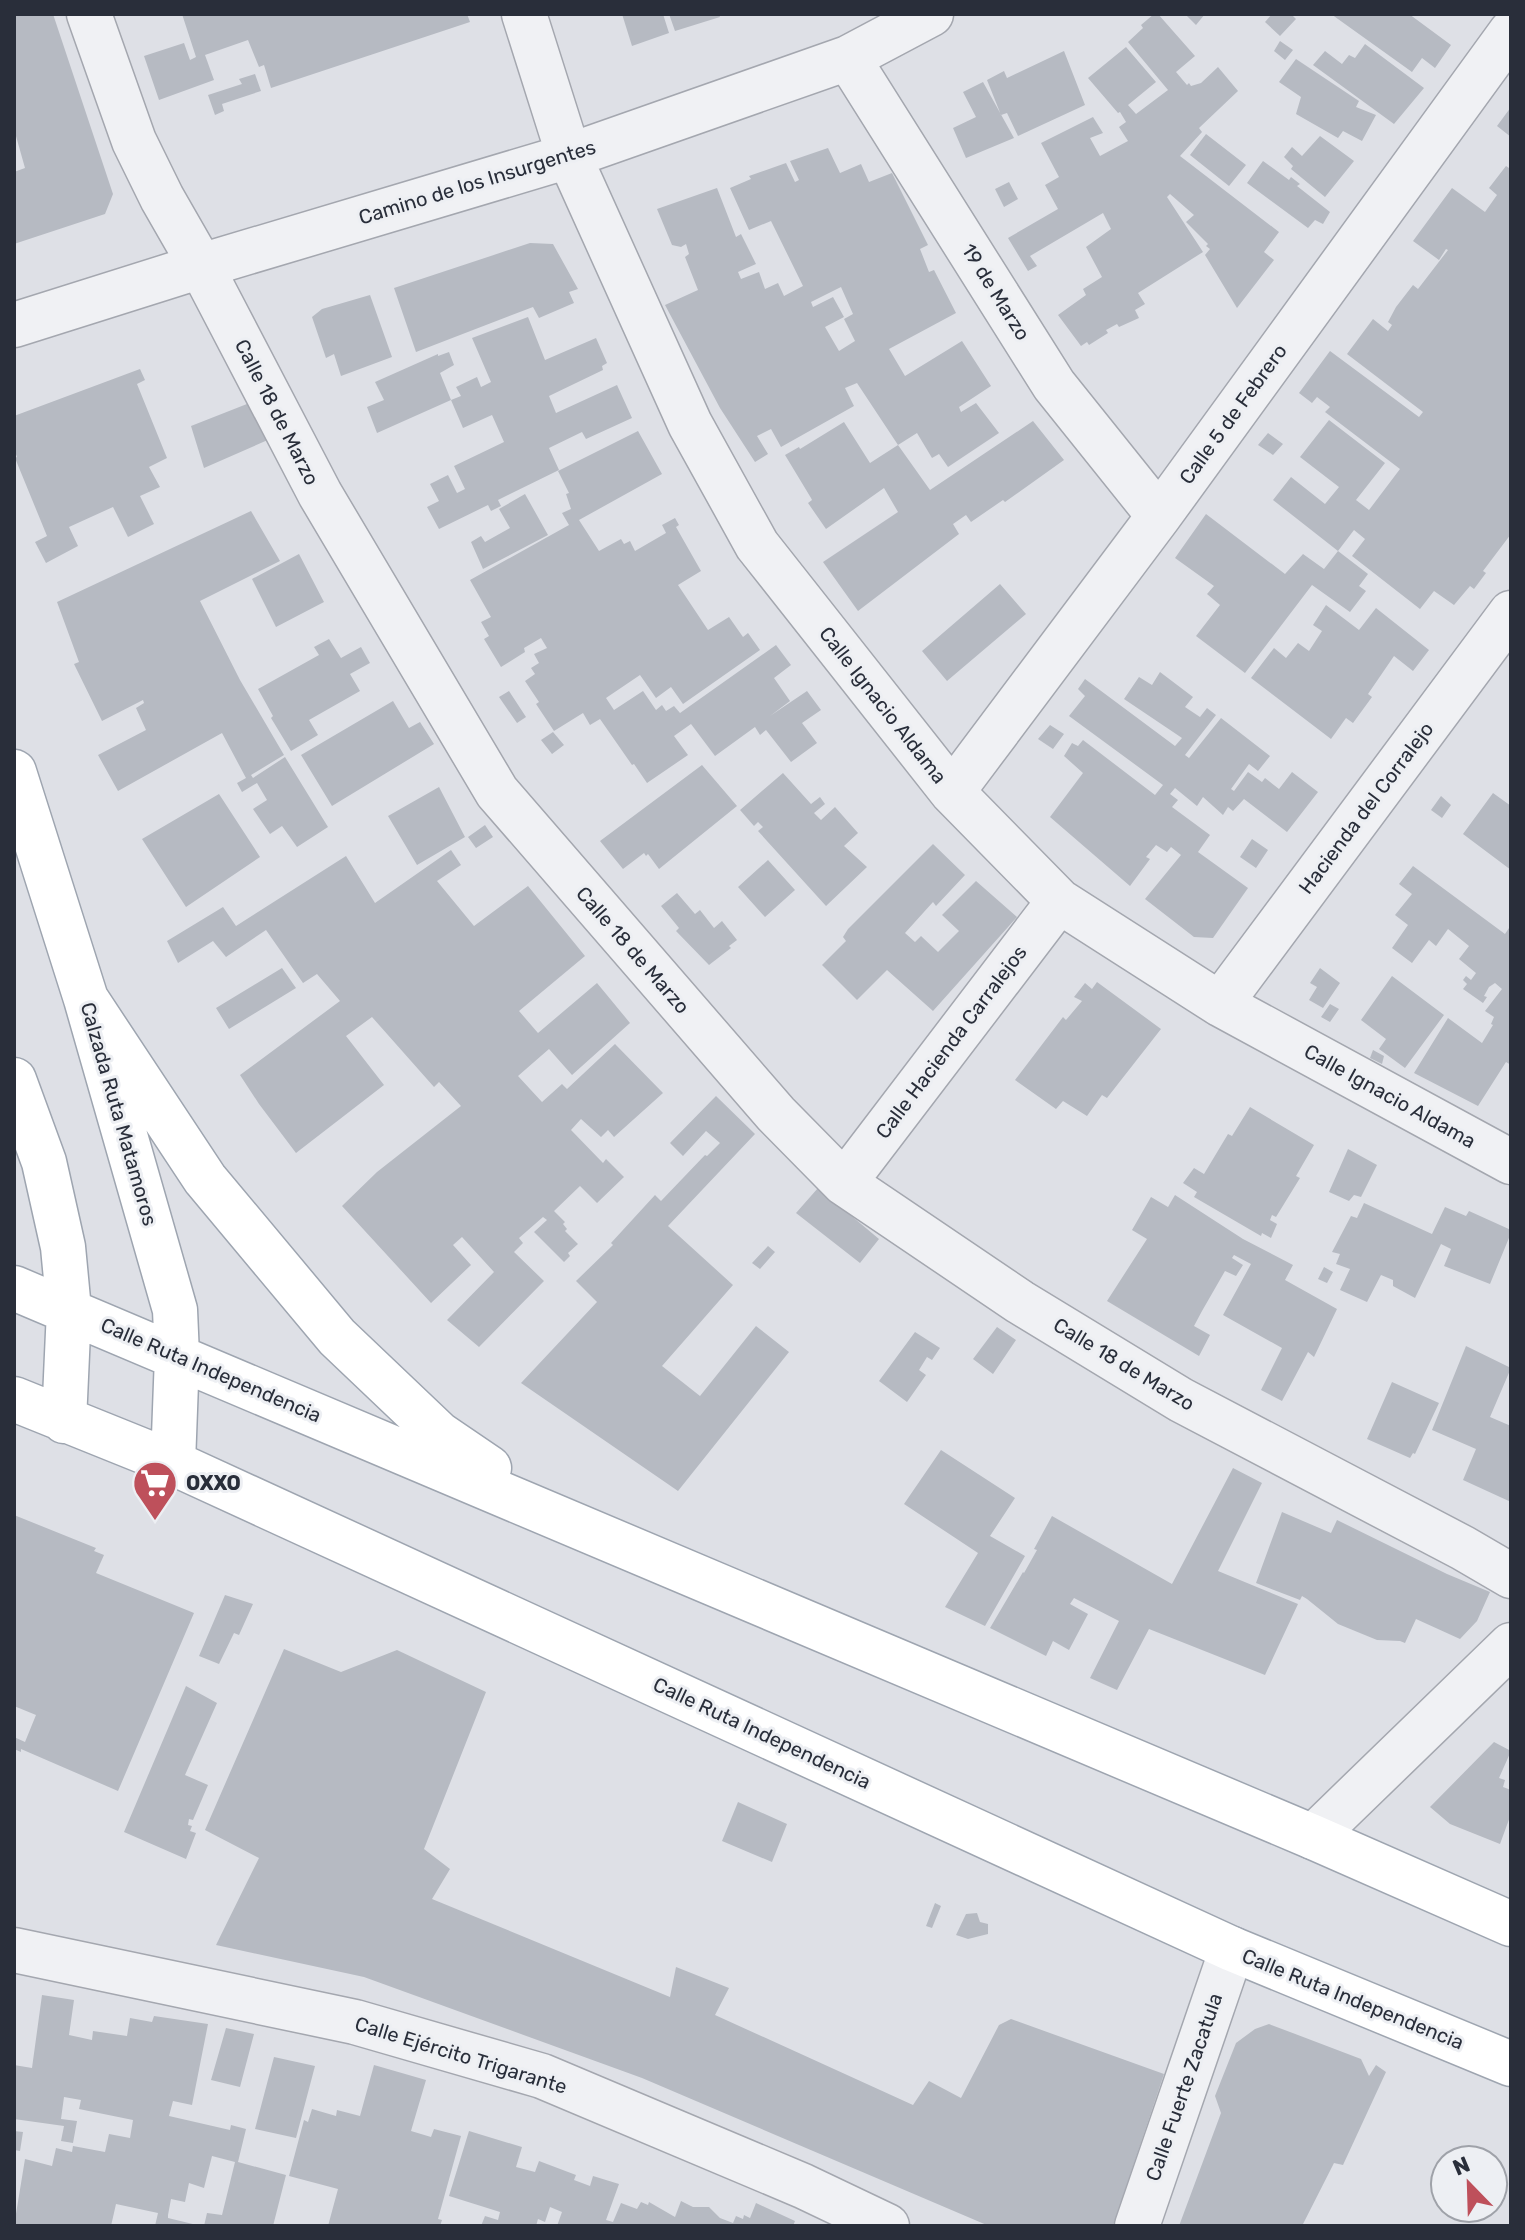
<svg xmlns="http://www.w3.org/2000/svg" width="1525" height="2240" font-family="Rubik,sans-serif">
<rect width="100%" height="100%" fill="#dee0e6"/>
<path fill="#b6bac2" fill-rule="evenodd" d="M14,14H53L113,194L105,214L14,244V172L25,168L14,129Z
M182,14H467L470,22L271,88L264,65L259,67L248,40L205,55L214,80L159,100L144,56L184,43L190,60L196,57Z
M622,14H663L669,33L632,46Z
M669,14H719L720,17L675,31Z
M1154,14H1158L1195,56L1176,72L1187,85L1189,83L1191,86L1201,83L1218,67L1238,91L1199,128L1202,132L1180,156L1279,232L1264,252L1274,260L1237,308L1205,255L1210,249L1206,246L1208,244L1186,222L1194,215L1170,194L1167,197L1203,252L1138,293L1145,304L1135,310L1139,318L1119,327L1117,324L1106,330L1108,333L1089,345L1087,342L1081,346L1058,315L1086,295L1083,289L1102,277L1086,247L1111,229L1103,213L1030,256L1037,266L1028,271L1008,238L1058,209L1045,185L1059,177L1041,143L1093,117L1103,133L1090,138L1100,156L1128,141L1119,127L1126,122L1120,112L1118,113L1088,78L1126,47L1156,82L1128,105L1136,114L1168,90L1128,42L1143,28L1141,25Z
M1185,14H1205L1196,25Z
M1272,14H1291L1296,19L1280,36L1265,22Z
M1331,14H1409L1451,45L1435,68L1422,58L1412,72Z
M1280,41L1293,50L1285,60L1274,51Z
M1365,44L1424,88L1394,124L1313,65L1325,51L1342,64L1349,55L1355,58Z
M1064,51L1085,105L1018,136L1007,113L1001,115L987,80L1004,71L1007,78Z
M1296,59L1359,101L1356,107L1376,115L1362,141L1343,131L1338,138L1296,114L1301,97L1279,82Z
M255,74L261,91L222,104L224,111L215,115L208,95L242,84L239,79Z
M983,82L1014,138L966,158L953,128L976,117L963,92Z
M1511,107V137L1497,126Z
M1206,134L1246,165L1229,186L1190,155Z
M1320,136L1354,161L1325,197L1291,169L1293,166L1284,157L1292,147L1302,156Z
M828,148L840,173L861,164L869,182L892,173L928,245L920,249L929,272L934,270L956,313L889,349L905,376L962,341L991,386L959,407L961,412L976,403L999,433L948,467L939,454L932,458L917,433L898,445L857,383L845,388L854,406L781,447L771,429L757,436L768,454L755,462L720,408L665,305L698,290L685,257L689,254L686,244L681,247L672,245L657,209L717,188L736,237L741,234L756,264L738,272L741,279L759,272L765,289L778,283L784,296L803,286L771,221L749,230L730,188L751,179L749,176L786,163L795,182L799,180L790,161ZM841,287L853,314L844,319L855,341L839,351L825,327L844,317L833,297L813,307L811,302Z
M1263,161L1289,180L1291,177L1300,184L1297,186L1330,212L1323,224L1315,220L1308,228L1247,183Z
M1511,165V534L1483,571L1486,573L1474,589L1470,586L1454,605L1434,591L1420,609L1352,556L1365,539L1354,530L1338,551L1273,500L1291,477L1325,504L1339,487L1300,457L1329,420L1385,463L1356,500L1369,510L1400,469L1325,412L1330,407L1317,397L1312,403L1299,393L1330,351L1419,417L1423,412L1347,354L1373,319L1388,331L1392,325L1388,322L1396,307L1413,285L1418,289L1448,250L1446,249L1439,260L1413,241L1452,188L1485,212L1497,195L1489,188L1506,166L1509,168Z
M1009,182L1018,199L1004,207L995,189Z
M530,243L553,244L578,289L569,292L574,303L539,318L533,307L416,352L394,288Z
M370,295L392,357L341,376L334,354L326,358L312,317L322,309Z
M528,317L545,360L596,338L607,363L602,366L603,370L549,396L556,413L617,385L632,418L586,439L582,432L549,448L559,470L498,500L501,506L491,511L488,505L439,529L427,507L439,501L430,484L448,475L457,493L465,489L454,466L504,442L492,415L463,428L451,400L377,433L367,407L384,400L375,382L438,354V356L449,352L454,365L440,373L451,400L461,396L456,387L477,377L481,387L491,382L472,338Z
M140,369L145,380L137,384L167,458L149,467L160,487L140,496L154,524L128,537L113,507L69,527L78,546L46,563L35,542L47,536L15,458L17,457L14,449V416Z
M252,402L270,439L204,468L191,426Z
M1033,421L1064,460L1005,502L1003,500L971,522L966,515L953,524L959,534L858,611L823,562L898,512L884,488L826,529L808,503L812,500L811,498L785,455L799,447L800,449L844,422L870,463L898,445L930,490Z
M638,431L662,474L579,520L599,551L621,539L624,544L630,541L635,551L666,533L662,525L675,518L679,525L676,527L701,571L678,585L708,630L729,617L743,637L748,633L760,650L683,704L671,687L656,698L640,675L606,698L614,710L643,691L656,710L662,705L666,711L674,706L680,713L776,645L791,665L774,678L790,701L770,716L807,691L821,710L802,723L817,743L791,762L766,730L760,735L755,727L715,756L691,724L674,736L688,755L647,783L634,764L632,765L600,719L590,725L583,713L554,731L536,704L539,702L525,681L535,674L531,668L539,663L534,654L547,648L541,638L524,648L525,652L501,667L484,639L489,636L481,622L491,617L470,580L569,525L562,513L571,509L566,494L569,493L558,471Z
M1268,433L1283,444L1273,455L1258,445Z
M525,494L548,535L483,569L471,542L481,536L485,542L510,528L499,509Z
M251,511L280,561L200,601L240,680L284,755L251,775L253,778L285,757L328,827L297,847L282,826L270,834L253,809L267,800L257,783L242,792L237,783L246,778L222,733L118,791L98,755L146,730L136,708L144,703L143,700L102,721L74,664L79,662L57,602Z
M1206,514L1285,574L1303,554L1324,569L1338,551L1368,574L1359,586L1366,591L1350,612L1312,585L1245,673L1196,636L1220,605L1207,594L1214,586L1175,558Z
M299,554L324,602L276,627L252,579Z
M1000,584L1026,614L947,681L922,651Z
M1326,605L1359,630L1376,608L1429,650L1413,671L1394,656L1368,694L1372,697L1353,723L1346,718L1331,739L1251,678L1274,648L1286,658L1298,643L1309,651L1322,631L1313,625Z
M329,639L341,658L361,647L370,663L350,674L360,691L309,720L318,735L291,751L271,718L273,716L258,689L319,655L314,647Z
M1160,672L1193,697L1185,707L1200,717L1207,708L1216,715L1185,755L1189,758L1221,718L1270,756L1258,771L1249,764L1231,789L1234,791L1248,772L1262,782L1265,778L1279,789L1292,772L1318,792L1287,832L1244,799L1233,811L1228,807L1223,815L1203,797L1197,806L1175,788L1170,794L1178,800L1172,807L1210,835L1198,852L1248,888L1213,938L1194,937L1145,899L1181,855L1171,847L1167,852L1156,845L1146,857L1150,859L1130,886L1050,817L1083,773L1064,756L1072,743L1078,746L1083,740L1155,795L1163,785L1069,716L1085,696L1078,689L1085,679L1175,746L1182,738L1124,699L1139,677L1152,685Z
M509,691L526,717L517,723L499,697Z
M393,701L409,728L420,722L434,744L332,806L301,755Z
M1050,725L1064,734L1053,749L1038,739Z
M553,732L564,745L552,754L541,740Z
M702,765L737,806L659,869L648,854L646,856L644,853L623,869L600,841Z
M783,773L811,804L820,797L825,804L814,813L821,820L835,807L858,833L844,846L867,867L826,906L758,831L763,827L758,822L754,826L740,810Z
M439,787L465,837L417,865L388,816Z
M1493,793L1511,806V870L1463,834Z
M219,794L260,857L186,907L142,839Z
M1441,796L1451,805L1442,818L1431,810Z
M485,825L493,837L476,848L468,837Z
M1252,839L1268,850L1256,868L1240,857Z
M933,844L965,875L936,906L933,902L905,933L915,942L921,936L938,952L959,931L942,915L976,881L1017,917L933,1011L887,970L857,1000L822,965L846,941L843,937L848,929Z
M451,850L461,865L437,881L474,926L528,886L585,956L519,1011L538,1033L597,983L630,1023L572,1075L549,1049L518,1076L542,1102L562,1084L567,1089L615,1044L663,1093L614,1137L608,1130L601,1137L581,1119L571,1130L603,1163L606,1159L624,1177L597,1203L580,1186L554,1211L565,1222L563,1224L567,1229L565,1231L578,1244L568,1253L570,1256L564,1262L534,1232L547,1220L543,1217L519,1238L523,1243L514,1252L544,1281L479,1347L447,1320L494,1272L462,1237L453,1245L471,1265L431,1303L342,1206L377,1172L461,1106L439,1082L434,1087L372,1017L346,1036L384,1085L296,1153L259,1104L240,1075L340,1001L317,974L303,983L266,930L226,957L213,941L178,963L167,941L223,907L236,926L346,856L375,903Z
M768,860L795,890L765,917L738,887Z
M1413,866L1505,934L1511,925V1065L1506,1062L1478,1106L1414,1073L1448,1018L1482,1043L1493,1025L1491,1024L1494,1017L1485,1011L1502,989L1495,983L1489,987L1484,996L1487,997L1483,1003L1463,989L1467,984L1463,980L1466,976L1471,980L1476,973L1459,959L1469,946L1448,929L1436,946L1429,940L1412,963L1392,948L1408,925L1395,915L1412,894L1399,884Z
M677,893L695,914L700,910L714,928L722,921L737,940L729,946L731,948L709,965L676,931L679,928L661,906Z
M282,968L296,988L229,1029L216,1008Z
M1320,968L1340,983L1323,1008L1309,1000L1317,987L1310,983Z
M1392,976L1444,1015L1405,1068L1379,1049L1386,1039L1361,1020Z
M1097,982L1161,1029L1107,1098L1102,1095L1087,1116L1063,1101L1056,1109L1015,1080L1063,1017L1066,1020L1082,1001L1074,997L1085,983L1092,989Z
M1330,1004L1339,1009L1330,1022L1321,1017Z
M1373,1050L1384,1056L1382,1064L1370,1058Z
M716,1096L755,1134L668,1226L733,1285L662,1366L700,1396L756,1326L789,1352L678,1491L521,1383L597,1302L576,1281L613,1245L611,1243L655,1195L661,1201L705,1155L707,1156L720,1143L706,1131L683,1156L670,1143Z
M1250,1107L1314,1145L1296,1176L1300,1178L1276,1217L1272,1215L1270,1220L1277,1224L1271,1238L1262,1233L1261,1236L1194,1197L1197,1192L1183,1183L1194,1168L1204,1174L1228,1134L1232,1136Z
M1348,1149L1377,1165L1361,1197L1354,1195L1349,1201L1329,1192Z
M818,1188L879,1239L860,1263L796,1213Z
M1175,1195L1243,1239L1293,1265L1285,1280L1337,1309L1314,1357L1308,1352L1282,1401L1261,1390L1282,1348L1223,1315L1251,1264L1234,1255L1232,1258L1243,1265L1236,1276L1225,1271L1202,1311L1194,1326L1210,1335L1199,1356L1107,1301L1147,1239L1132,1230L1151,1197L1168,1207Z
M1364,1203L1432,1234L1445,1207L1466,1216L1469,1211L1511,1230V1233L1490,1284L1444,1266L1451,1249L1441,1244L1415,1298L1393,1286V1280L1381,1275L1367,1302L1340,1290L1350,1269L1336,1264L1340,1254L1332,1252L1351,1216L1357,1218Z
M768,1246L775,1252L760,1269L752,1263Z
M1324,1267L1333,1272L1327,1283L1318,1279Z
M997,1327L1016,1340L993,1374L973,1359Z
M915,1332L940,1348L932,1360L927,1357L919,1370L926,1375L907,1402L879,1381Z
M1466,1346L1511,1368L1490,1417L1511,1426V1502L1463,1480L1476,1449L1432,1430Z
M1392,1382L1439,1403L1415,1454L1413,1453L1410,1458L1367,1439Z
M941,1450L1015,1498L990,1536L1025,1556L985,1626L945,1607L978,1553L904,1504Z
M1233,1468L1262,1483L1218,1571L1298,1604L1265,1675L1149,1629L1117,1690L1090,1678L1119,1621L1074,1598L1070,1604L1088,1614L1069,1650L1053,1641L1046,1656L990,1628L1023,1572L1024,1573L1037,1550L1034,1549L1052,1516L1172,1584Z
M1282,1512L1331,1533L1337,1520L1447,1574L1490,1592L1477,1621L1460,1639L1416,1619L1405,1643L1400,1641L1377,1640L1338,1624L1307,1599L1302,1596L1300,1600L1256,1583Z
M14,1515L96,1548L94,1551L104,1555L96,1573L194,1613L118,1791L21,1749V1752L14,1749V1737L25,1742L36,1715L14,1706Z
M225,1595L253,1604L239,1635L234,1633L219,1664L199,1656Z
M284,1649L341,1672L397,1650L486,1692L424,1849L450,1869L432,1899L670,1997L676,1967L729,1988L715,2015L913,2105L929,2081L961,2098L999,2025L1011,2019L1164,2074L1113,2226H989L642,2078L364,1977L216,1945L259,1858L205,1830Z
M186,1686L217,1703L185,1775L208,1785L193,1820L189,1819L188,1825L192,1826L190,1831L196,1833L186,1859L124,1832Z
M1494,1742L1511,1751L1499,1778L1505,1780L1503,1787L1511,1790V1814L1500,1844L1450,1824L1430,1807Z
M738,1802L787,1824L772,1862L722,1841Z
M935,1903L941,1906L932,1928L926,1926Z
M977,1913L980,1922L988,1924V1934L968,1939L956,1935L966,1914Z
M42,1995L74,2000L69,2035L92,2040L93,2031L127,2036L130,2018L152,2022L154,2016L208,2024L192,2105L173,2101L169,2116L230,2130L231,2125L246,2129L238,2162L286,2175L273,2226H204L207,2213L222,2215L235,2162L212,2156L204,2188L189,2183L185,2202L171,2199L168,2215V2218L201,2226H155L158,2213L116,2204L111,2226H14L25,2159L52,2166L56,2148L72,2152L73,2146L105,2152L109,2134L130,2138L133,2120L79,2109L81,2100L64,2097L61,2119L77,2121L73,2143L61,2141L64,2126L14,2119V2065L32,2068Z
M1269,2024L1361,2059L1369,2076L1376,2065L1386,2072L1343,2165L1334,2163L1302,2226H1179L1221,2113L1215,2096L1236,2043L1255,2029Z
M226,2028L254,2034L240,2087L211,2080Z
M274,2057L315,2066L296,2138L255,2129Z
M374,2065L426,2080L411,2131L431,2137L434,2129L461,2136L438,2219L442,2220L440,2226H328L338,2189L289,2176L304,2120L308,2122L312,2109L336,2116L337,2110L360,2116Z
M14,2131L23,2132L20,2151L14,2150Z
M469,2131L522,2147L516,2167L535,2172L539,2161L576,2175L574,2180L590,2186L593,2176L619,2184L606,2220L613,2222L621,2203L637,2209L641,2202L648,2205L649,2202L675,2217L681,2201L693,2207H709L720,2218L733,2223L736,2216L743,2219L744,2215L750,2218L756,2203L795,2221L793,2226H557L562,2212L550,2207L545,2222L538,2219L536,2226H481L485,2216L498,2220L500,2212L449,2196Z"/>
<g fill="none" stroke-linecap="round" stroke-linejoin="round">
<g stroke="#a4a7af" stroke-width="47">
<path id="street" d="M89,14L134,141L162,198L201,266L320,494L497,792L776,1114L844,1183L1020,1302L1181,1400L1463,1548L1511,1576
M524,14L569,156L690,424L757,545L952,792L1059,901L1220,1004L1511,1162
M848,58L1054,385L1159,516
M14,325L201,266L569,156L848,58L931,14
M952,792L1159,516L1511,32
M1220,1004L1511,613
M844,1183L1059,901
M1313,1837L1511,1645
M14,1950L355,2022L542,2076L803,2186L887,2226
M1137,2226L1232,1949"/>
</g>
<g stroke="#9ea5b0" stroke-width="47">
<path id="primary" d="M14,772L86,999L175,1310L177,1356L173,1463
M86,999L205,1179L337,1337L439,1434L489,1468
M14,1080L44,1162L63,1247L69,1310L64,1421
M14,1288L1313,1837L1511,1924
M14,1399L173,1463L1232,1949L1511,2064"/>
</g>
<use href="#street" stroke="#f0f1f4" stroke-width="44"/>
<use href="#primary" stroke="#fff" stroke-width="44"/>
</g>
<defs>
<g id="supermarket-pin" transform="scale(2.3)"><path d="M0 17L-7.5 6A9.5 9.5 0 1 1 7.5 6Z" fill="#be505b" stroke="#edeff3"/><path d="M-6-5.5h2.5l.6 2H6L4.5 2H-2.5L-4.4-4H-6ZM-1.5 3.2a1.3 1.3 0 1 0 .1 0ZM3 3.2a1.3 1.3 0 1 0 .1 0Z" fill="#fff"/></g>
</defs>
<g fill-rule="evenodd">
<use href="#supermarket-pin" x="155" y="1483"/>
</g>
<g text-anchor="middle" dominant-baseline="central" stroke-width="6" stroke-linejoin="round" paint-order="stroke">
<g font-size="20" fill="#292e3a" stroke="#edeff3">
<text transform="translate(477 182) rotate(-17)">Camino de los Insurgentes</text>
<text transform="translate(996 292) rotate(58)">19 de Marzo</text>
<text transform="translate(277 412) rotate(63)">Calle 18 de Marzo</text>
<text transform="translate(1233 414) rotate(-54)">Calle 5 de Febrero</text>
<text transform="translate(883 705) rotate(52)">Calle Ignacio Aldama</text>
<text transform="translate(1366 808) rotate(-53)">Hacienda del Corralejo</text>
<text transform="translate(633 950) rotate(49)">Calle 18 de Marzo</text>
<text transform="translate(951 1042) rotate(-53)">Calle Hacienda Carralejos</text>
<text transform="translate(1390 1096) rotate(29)">Calle Ignacio Aldama</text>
<text transform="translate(119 1114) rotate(74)">Calzada Ruta Matamoros</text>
<text transform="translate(1124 1364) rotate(31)">Calle 18 de Marzo</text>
<text transform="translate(211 1370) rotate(23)">Calle Ruta Independencia</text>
<text transform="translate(762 1733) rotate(25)">Calle Ruta Independencia</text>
<text transform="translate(1353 1999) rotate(22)">Calle Ruta Independencia</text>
<text transform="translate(461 2055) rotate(17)">Calle Ejército Trigarante</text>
<text transform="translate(1184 2087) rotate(-71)">Calle Fuerte Zacatula</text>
</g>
<g font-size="20" font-weight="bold" fill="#292e3a" stroke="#edeff3" text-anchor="start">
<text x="186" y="1483">OXXO</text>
</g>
</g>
<rect width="1525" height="2240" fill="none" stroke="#292e3a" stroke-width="32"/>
<g transform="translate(1469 2184) rotate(337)"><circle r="38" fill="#edeff3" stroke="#9fa2a9" stroke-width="2"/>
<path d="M0-6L14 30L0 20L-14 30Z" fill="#be505b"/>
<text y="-12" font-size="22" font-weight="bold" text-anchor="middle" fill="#292e3a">N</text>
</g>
</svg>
